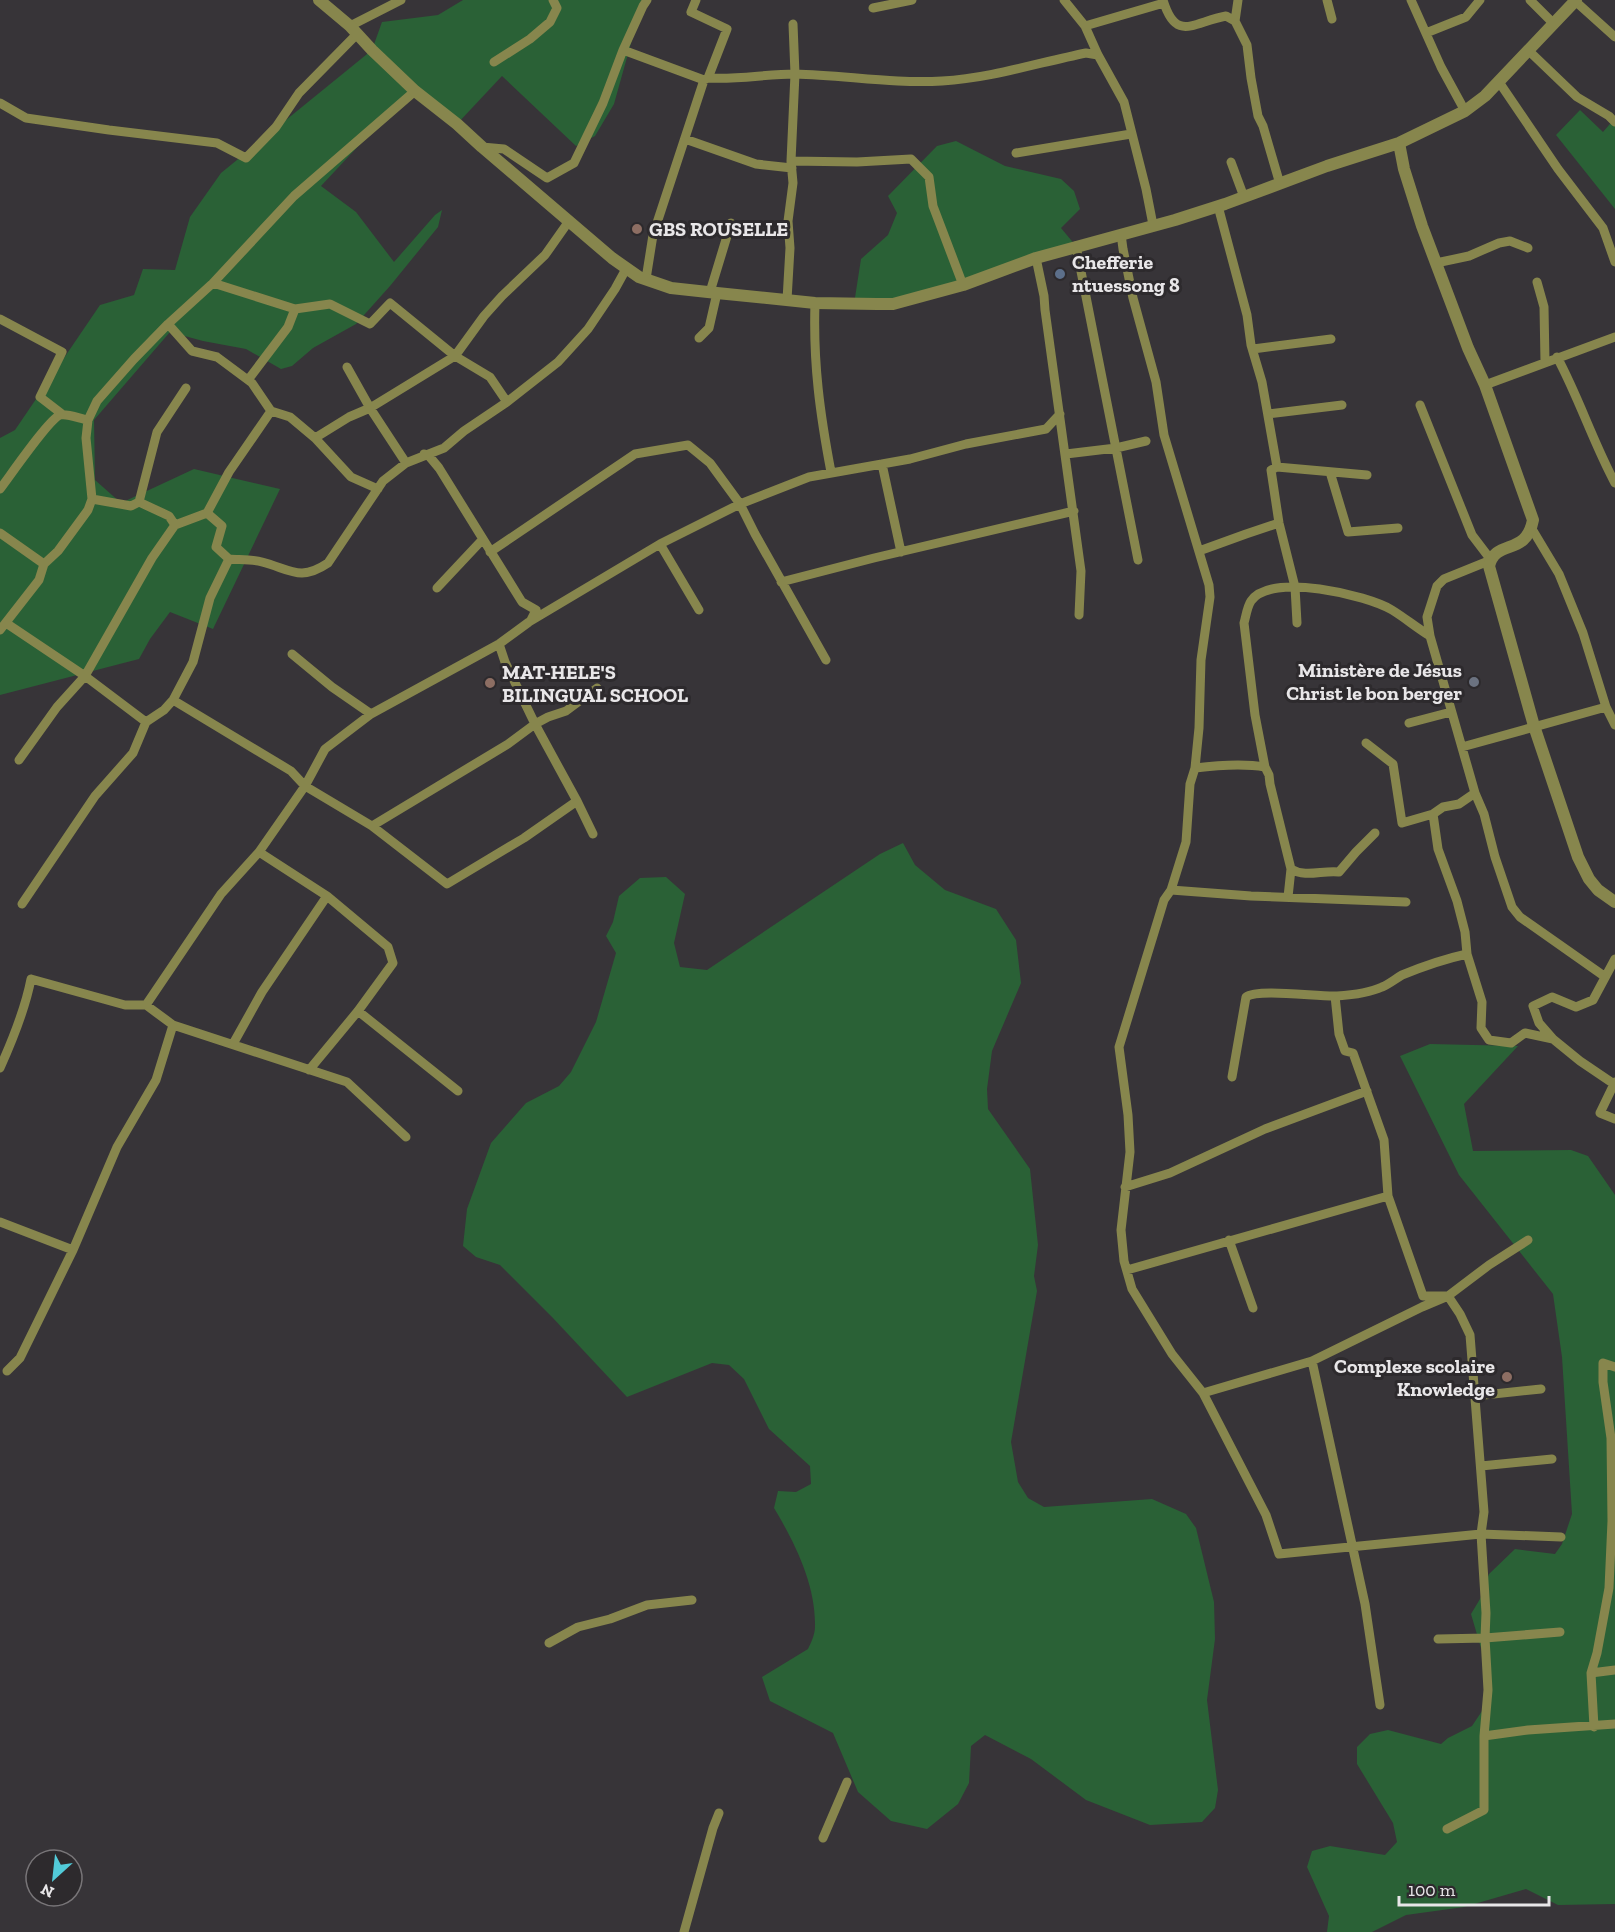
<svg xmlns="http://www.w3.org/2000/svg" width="1615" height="1932" font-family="'Zilla Slab',serif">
<rect width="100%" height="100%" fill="#373438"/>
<path fill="#2a6136" d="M463,0H643L614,104L595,136L576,146L502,76L457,124L415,91L392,110L321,186L356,212L394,262L435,215L442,210L438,227L390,286L356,324L313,348L292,366L281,369L246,349L203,341L170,332L94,420L95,480L121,503L194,469L280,489L213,629L170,612L150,639L139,659L0,695V438L15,430L100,305L134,295L143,269L175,270L190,217L221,173L372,50L382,22L438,15Z
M1580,110L1603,132L1615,118V209L1556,135Z
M956,141L1005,166L1061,179L1074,191L1080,209L1061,228L1076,246L893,304H854L861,259L888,235L897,213L888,196L937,146Z
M903,843L915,865L945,890L996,909L1016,940L1021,983L992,1051L987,1089L988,1109L1030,1169L1038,1245L1034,1276L1037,1291L1011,1442L1018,1482L1028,1498L1044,1507L1152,1499L1186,1514L1196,1528L1214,1602L1215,1639L1207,1700L1218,1790L1215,1808L1202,1822L1150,1825L1086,1800L1031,1759L985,1735L971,1746L969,1783L958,1804L927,1829L891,1821L858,1792L833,1733L770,1701L762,1677L808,1649C811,1643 815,1634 815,1627C816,1585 795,1543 774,1508L778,1491L796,1492L811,1484L810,1466L769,1429L744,1379L729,1365L712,1363L627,1397L552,1317L500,1265L476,1257L463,1246L467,1209L491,1143L526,1103L559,1086L571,1072L596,1022L616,953L606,936L613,922L619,896L640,878L666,877L685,894L674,943L680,967L707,970L880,854Z
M1430,1044L1518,1046L1464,1104L1473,1151L1571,1150L1588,1156L1615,1195V1904L1558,1905L1526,1889L1464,1907L1406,1915L1372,1932H1327L1329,1916L1307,1867L1312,1851L1330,1846L1385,1855L1397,1842L1393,1823L1357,1764V1747L1370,1734L1388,1730L1441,1744L1448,1738L1472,1726L1482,1711L1490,1679L1471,1614L1480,1599L1489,1574L1515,1549L1555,1554L1562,1544L1572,1514L1562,1357L1553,1294L1459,1175L1400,1056Z"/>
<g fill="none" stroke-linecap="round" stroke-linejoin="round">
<path stroke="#87864d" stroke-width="9" d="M1064,0L1085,26L1098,55L1124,102L1146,189L1153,225
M1163,0C1176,43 1193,22 1226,16L1235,21L1247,45L1251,78L1258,116L1263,126L1280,184
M1327,0L1332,19
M1411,0L1441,67L1465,111
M1530,0L1554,24
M1575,1L1615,37
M873,8L912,0
M1235,21L1238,0
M350,26L401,0
M1085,26L1164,3
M1426,33L1466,17L1480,0
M623,50L704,80
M1529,51L1577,97L1609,116L1615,122
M494,62L530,39L550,22L557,8L553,0
M708,78C737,80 766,74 795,74C844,75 893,84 942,81C991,78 1037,63 1086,53L1098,55
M1499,82L1558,169L1603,228L1615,262
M0,103L26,118L109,130L217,143L246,158L276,127L299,93L357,34
M685,139L756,164L792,168
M482,147L504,149L547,178L574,163L603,103L623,50L643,6L647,0
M1016,153L1131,134
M791,161L857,162L911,159L929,177L933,206L963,285
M1231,162L1244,197
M1218,206L1247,315L1251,345L1262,382L1277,467
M1121,234L1123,249L1133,298L1156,382L1164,435L1209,585L1210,597L1201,660L1199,728L1195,768L1190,784L1186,842L1171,890L1164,900L1157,923L1119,1047L1128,1115L1130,1152L1121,1230L1124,1261L1132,1289L1172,1354L1203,1393L1266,1515L1279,1554L1481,1534L1561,1537
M1076,246L1138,560
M1036,258L1044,296L1045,310L1081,571L1079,615
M1436,263L1469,256L1499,243L1510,241L1528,248
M646,279L653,235L704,80L708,78L727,29L691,12L696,0
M1537,282L1544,307L1545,362
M213,283L295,309L330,304L370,324L390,303L455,356L490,377L507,402
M710,292L731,223
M787,300L790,248L788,221L793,183L791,161L795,74L793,24
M815,303C813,363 820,414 831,472
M0,319L62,352L40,397L62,414
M168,324L192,351L217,357L252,383L271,411L290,417L315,438L351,477L378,489
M699,338L709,328L717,293
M1253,349L1331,339
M1557,357C1579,398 1593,442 1615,483
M347,367L370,408L406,463
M248,380L288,327L295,309
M1485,385L1615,337
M1420,405L1472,535L1491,560L1444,579L1437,586L1427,617L1430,636L1475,793L1484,814L1495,857L1512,907L1520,917L1604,976
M1268,414L1342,405
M315,438L349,417L370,408L455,356L484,316L502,296L545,255L569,221
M424,454L429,456L439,468L522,602L536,610L531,620
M1066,454L1116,448L1146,441
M882,464L901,552
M1330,472L1348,532L1398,528
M0,489C10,476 49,419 60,415C67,413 81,419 88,420
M92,499L131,506L139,502L169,516L175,525
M139,502L157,432L186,388
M207,513L229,472L271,411
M1532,529L1559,574L1583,633L1606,707L1615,725
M0,533L44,564
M660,544L699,610
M1199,551L1246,534L1279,523
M490,552L635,454L688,445L710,463L740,504L755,534L826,660
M781,582L874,558L1074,511
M437,588L483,539
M6,623L85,676L146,722L164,710L173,700L193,662L210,598L229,559
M1297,623L1295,587L1279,523L1271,470L1277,467L1367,475
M0,630L39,580L44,564L58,551L88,510L92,499L86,438L88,420L97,401L134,359L168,324L213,283L294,196L415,91
M499,644L505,662L535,724L548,717L566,711L597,688
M292,654L332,687L371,714
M173,700L291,771L305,786L372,826L447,884L524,838L577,801
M1409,723L1451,712
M1366,743L1393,764L1402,823L1433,814
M1462,747L1606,707
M19,760L57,707L85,676L152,558L175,525L207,513L222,526L216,547L229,559C239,560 251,559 262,562C290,569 300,582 328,563L383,481L406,463L444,448L464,431L507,402L558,362L588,329L615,289L626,269
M1195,768C1219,765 1242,763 1265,767
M1475,793L1459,804L1443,807L1433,814L1438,849L1457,901L1465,932L1467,954L1482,1002L1481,1028L1489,1040L1511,1043L1525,1033L1553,1039L1539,1023L1533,1006L1552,997L1576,1007L1593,1000L1615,959
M372,826L508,744L535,724L577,801L593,834
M1375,833L1356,852L1339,872C1322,870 1306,878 1291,869L1270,784L1269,775L1265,767L1255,715L1244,623C1246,616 1247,607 1251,601C1271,572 1367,595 1392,610C1405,618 1417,628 1430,636
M259,852L327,896L388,947L393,963L358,1011L309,1070
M1171,890L1251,896L1406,902
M1288,897L1291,869
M22,904L95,796L133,753L146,722
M1335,996L1339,1034L1345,1051L1353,1053L1384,1140L1388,1196L1423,1296H1448L1460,1314L1470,1335L1484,1512L1481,1534L1486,1613L1485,1638L1488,1690L1484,1736V1810L1447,1829
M146,1005L173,1025L347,1082L406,1137
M358,1011L458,1091
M1553,1039L1580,1061L1614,1084
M233,1044L262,992L327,896
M0,1068C13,1039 25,1010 31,979L125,1005H146L221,894L259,852L305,786L325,749L371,714L499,644L529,622L660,544L740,504L809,477L910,459L966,444L1046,429L1060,414
M1232,1077L1246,997C1258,988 1318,997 1337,996C1352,995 1369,993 1382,987C1389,984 1395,979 1402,975C1424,966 1444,959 1467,954
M1615,1082L1600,1113L1615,1119
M1125,1187L1170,1173L1265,1129L1367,1091
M0,1222L73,1250
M1229,1240L1253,1308
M1127,1270L1388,1196
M1312,1361L1365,1604L1380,1705
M7,1371L20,1358L73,1250L117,1147L156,1080L173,1025
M1203,1393L1312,1361L1422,1307L1448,1296L1489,1265L1528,1240
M1475,1396L1541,1389
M1481,1466L1552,1459
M1438,1639L1485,1638L1560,1632
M549,1643L578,1627L610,1619L647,1605L692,1600
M1591,1673L1615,1670
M1594,1727L1591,1673L1597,1653L1609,1588L1612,1521L1611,1438L1603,1382V1363L1615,1367
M1484,1736L1528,1730L1615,1724
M823,1838L847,1782
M684,1932L713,1828L719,1813"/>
<path stroke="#87864d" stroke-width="12" d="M319,0L350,26L372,50L415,91L457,124L482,147L612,258L639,277L671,288L717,293L815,303L877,304H893L963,285L1036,258L1175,220L1225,204L1327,166L1399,143L1465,111L1485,96L1576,0
M1399,143L1404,169L1422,226L1468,348L1485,385L1533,520C1526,557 1496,538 1489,566L1534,726L1578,857L1589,879L1598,890L1615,902"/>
</g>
<g fill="#8d6e63" stroke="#2d2a2d" stroke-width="2">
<circle cx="637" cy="229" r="6"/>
<circle cx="490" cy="683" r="6"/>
<circle cx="1507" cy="1377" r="6"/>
</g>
<circle fill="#5c6f8a" stroke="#2d2a2d" stroke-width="2" cx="1060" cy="274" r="6"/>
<circle fill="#6b7280" stroke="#2d2a2d" stroke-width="2" cx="1474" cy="682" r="6"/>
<g text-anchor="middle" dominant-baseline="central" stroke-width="6" stroke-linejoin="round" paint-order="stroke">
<g font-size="20" font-weight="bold" fill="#e8e6e8" stroke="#2d2a2d" text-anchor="start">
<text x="649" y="229">GBS ROUSELLE</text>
<text x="1072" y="262">Chefferie<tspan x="1072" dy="23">ntuessong 8</tspan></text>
<text x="1462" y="670" text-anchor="end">Ministère de Jésus<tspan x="1462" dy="23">Christ le bon berger</tspan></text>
<text x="502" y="672">MAT-HELE'S<tspan x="502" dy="23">BILINGUAL SCHOOL</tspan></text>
<text x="1495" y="1366" text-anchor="end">Complexe scolaire<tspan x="1495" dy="23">Knowledge</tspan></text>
</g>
</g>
<g transform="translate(54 1878) rotate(207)"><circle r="28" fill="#2d2a2d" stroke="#787578" stroke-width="1.5"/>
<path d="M0-4.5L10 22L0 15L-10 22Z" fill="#52cbd9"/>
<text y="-9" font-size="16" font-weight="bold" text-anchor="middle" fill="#e8e6e8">N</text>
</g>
<path d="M1399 1896v9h150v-9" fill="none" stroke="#e8e6e8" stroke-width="3"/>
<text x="1408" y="1896" font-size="18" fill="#e8e6e8" stroke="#2d2a2d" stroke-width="4.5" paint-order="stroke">100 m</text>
</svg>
